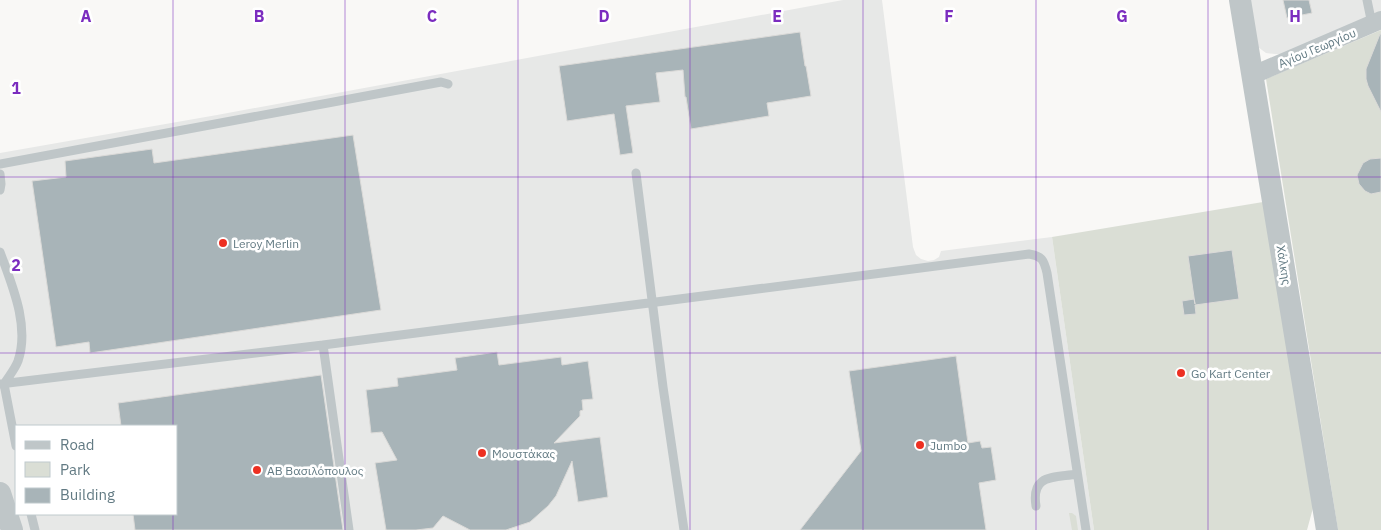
<svg xmlns="http://www.w3.org/2000/svg" width="1381" height="530" font-family="'IBM Plex Sans',sans-serif">
<rect width="100%" height="100%" fill="#f9f8f6"/>
<path fill="#e7e8e7" fill-rule="evenodd" d="M843,0H882L913,247L916,255L921,259L928,261L934,260L939,257L941,251L1052,237L1094,530H13L0,487V153L217,115ZM16,426H176V514H16Z
M1248,0H1381V12L1286,54H1275L1266,53L1258,47Z"/>
<path fill="#daded5" d="M1381,30V530H1338L1266,79Z
M1263,202L1313,508L1307,530H1094L1052,237Z
M1069,513H1072L1076,516L1078,530H1072Z"/>
<path fill="#a8b4b8" stroke="#dbdad8" d="M1283,0H1309L1312,13L1287,18Z
M800,32L805,66H806L811,96L767,103L769,116L691,129L686,97H685L683,70L656,73L660,102L626,106L633,153L620,155L614,114L567,121L559,66Z
M1380,34H1381V112L1368,86L1366,79V69Z
M353,135L381,310L90,353L89,342L56,347L32,181L66,177L65,161L152,149L154,163Z
M1381,158V192L1371,194L1365,191L1359,184L1357,175L1363,163L1370,159Z
M1232,250L1239,299L1195,305L1196,314L1184,315L1182,301L1194,299L1195,304L1188,256Z
M497,352L499,365L561,357L562,365L588,361L593,399L582,400L583,410L580,411V416L554,443L600,437L608,497L578,502L572,461L556,496L548,506L530,522L506,530H470L443,516L433,528L416,530H386L375,463L397,460L382,432L371,433L366,390L398,386L397,378L457,370L455,358Z
M956,356L968,443L980,441L982,448L991,447L996,480L979,483L986,530H800L861,451L849,371Z
M321,375L343,530H135L133,514H176V426H121L118,403Z"/>
<g fill="none" stroke-linecap="round" stroke-linejoin="round">
<path stroke="#bfc6c8" stroke-width="9" d="M1367,0L1372,24
M0,164L441,82L448,84
M636,173L663,387L684,530
M0,174L1,184L0,190
M0,252C12,285 30,326 18,361C15,369 9,376 4,384L16,446
M323,345L349,530
M0,384L323,345L1029,254C1042,256 1044,260 1047,273L1086,530
M1036,506C1031,474 1053,478 1077,474
M31,514L35,530"/>
<path stroke="#bfc6c8" stroke-width="18" d="M1253,75L1381,20"/>
<path stroke="#bfc6c8" stroke-width="22" d="M1240,0L1327,530
M0,493L12,530"/>
</g>
<path fill="none" stroke="#7b2cbf" stroke-width="1" stroke-opacity="0.55" d="M173,0V426M345,0V530M518,0V530M690,0V530M863,0V530M1036,0V530M1208,0V530M0,177H1381M0,353H1381M173,514V530"/>
<g fill="#ed3022" stroke="#fff" stroke-width="2">
<circle cx="223" cy="243" r="5"/>
<circle cx="1181" cy="373" r="5"/>
<circle cx="920" cy="445" r="5"/>
<circle cx="482" cy="453" r="5"/>
<circle cx="257" cy="470" r="5"/>
</g>
<g text-anchor="middle" dominant-baseline="central" stroke-width="5" stroke-linejoin="round" paint-order="stroke">
<g font-size="12" fill="#627a83" stroke="#fff">
<text transform="translate(1317 48) rotate(-23)">Αγίου Γεωργίου</text>
<text transform="translate(1284 265) rotate(81)">Χάλκης</text>
</g>
<g font-size="12" fill="#627a83" stroke="#fff" text-anchor="start">
<text x="233" y="243">Leroy Merlin</text>
<text x="1191" y="373">Go Kart Center</text>
<text x="930" y="445">Jumbo</text>
<text x="492" y="453">Μουστάκας</text>
<text x="267" y="470">ΑΒ Βασιλόπουλος</text>
</g>
</g>
<g font-size="16" text-anchor="middle" font-weight="bold" fill="#7b2cbf" stroke="#fff" stroke-width="5" stroke-linejoin="round" paint-order="stroke">
<text x="86" y="22">A</text>
<text x="259" y="22">B</text>
<text x="432" y="22">C</text>
<text x="604" y="22">D</text>
<text x="777" y="22">E</text>
<text x="949" y="22">F</text>
<text x="1122" y="22">G</text>
<text x="1295" y="22">H</text>
<text x="16" y="94">1</text>
<text x="16" y="271">2</text>
</g>
<rect x="15" y="425" width="162" height="90" fill="#ffffff" stroke="#c0cacd"/>
<rect x="25" y="441" width="25" height="8" fill="#bfc6c8" stroke="#c0cacd"/>
<text x="60" y="450" font-size="15" fill="#627a83">Road</text>
<rect x="25" y="462" width="25" height="15" fill="#daded5" stroke="#c0cacd"/>
<text x="60" y="475" font-size="15" fill="#627a83">Park</text>
<rect x="25" y="488" width="25" height="15" fill="#a8b4b8" stroke="#c0cacd"/>
<text x="60" y="500" font-size="15" fill="#627a83">Building</text>
</svg>
